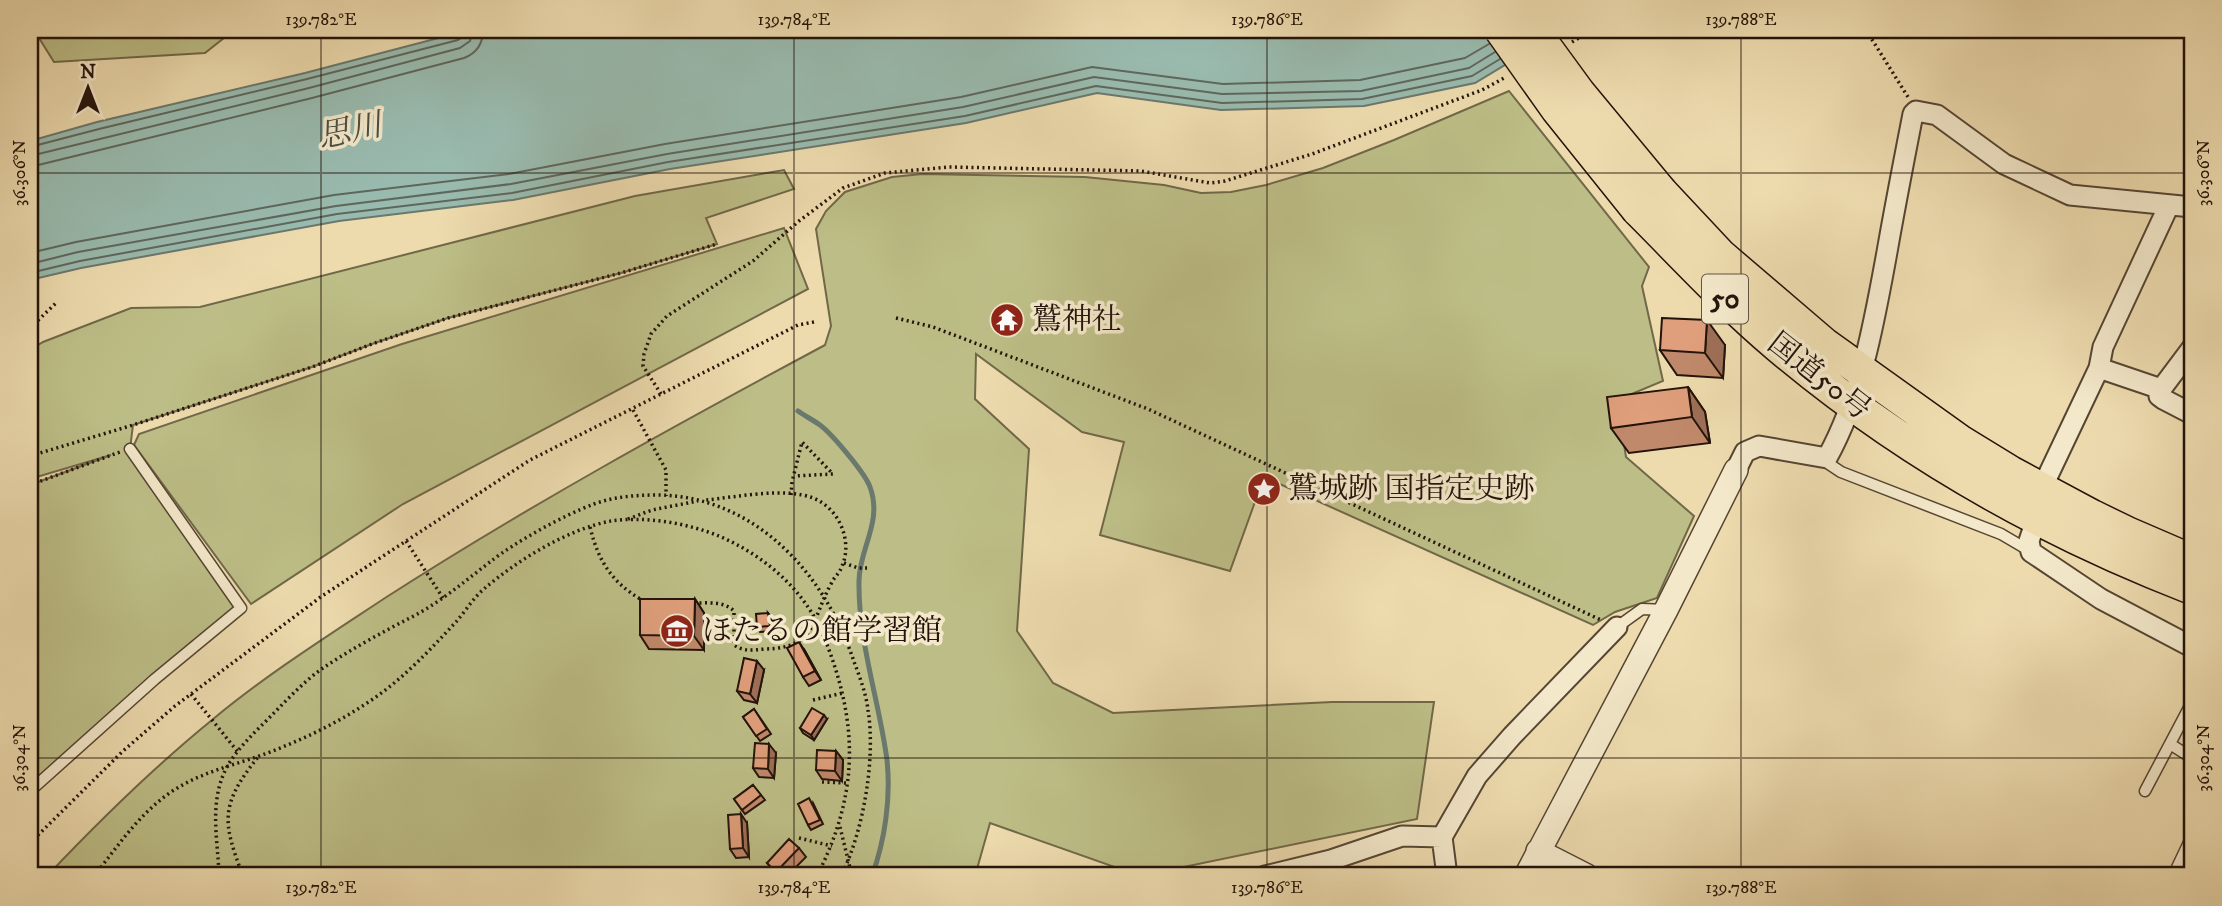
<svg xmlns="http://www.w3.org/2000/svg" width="2222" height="906" font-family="'IM FELL DW Pica','Noto Serif JP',serif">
<rect width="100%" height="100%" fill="#eddbae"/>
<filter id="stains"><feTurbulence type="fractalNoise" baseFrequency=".00286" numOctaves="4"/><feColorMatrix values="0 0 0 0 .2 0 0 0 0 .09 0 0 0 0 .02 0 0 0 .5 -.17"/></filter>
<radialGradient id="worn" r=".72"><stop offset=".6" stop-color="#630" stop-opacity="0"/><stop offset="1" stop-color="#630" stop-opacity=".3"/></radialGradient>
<path fill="#bdbe87" stroke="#706848" stroke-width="2" d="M34,30H234L205,53L54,62Z
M1509,91L1649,267L1642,286L1663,381L1622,398L1620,419L1626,457L1694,516L1657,598L1615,612L1593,625L1264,477L1230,571L1100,535L1124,442L1082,432L976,354L975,399L1029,449L1017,631L1053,683L1113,713L1332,702H1434L1417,819L1140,876L990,823L975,876H47C99,821 153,768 212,720C266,675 326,637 385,598C528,506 676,425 825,345L831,326L816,229L826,211L845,192L892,177L922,174L1085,177L1164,185L1201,193L1231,192L1266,185L1323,168L1394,140Z
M784,170L794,189L706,218L717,244L621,273L448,318L372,344L312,367L133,425L130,449L241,608L30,791V485L111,455L30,479V350L43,342L131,308L200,307L635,196Z
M784,228L808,289L403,504L251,604L134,445L139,434L402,344Z"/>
<path fill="#99bbaf" stroke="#6a786d" stroke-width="2" d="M469,30H1563L1475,83L1364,106L1221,110L1097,93L966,123L670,169L513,200L339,221L81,268L30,280V141L97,122L305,73Z"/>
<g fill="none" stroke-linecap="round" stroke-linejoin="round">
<path stroke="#5e675c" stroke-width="2" d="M30,147L99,129L307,79L458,40L463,36L464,30
M30,156L309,88L460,48L470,41L473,30
M30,167L312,98L464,58C477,53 483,44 483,30
M30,253L76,242L334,195L509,174L665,144L961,97L1092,67L1223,84L1360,80L1465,58L1489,44
M30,264L78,252L336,206L511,184L667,154L963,107L1094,77L1222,94L1361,91L1469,68L1495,52
M30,273L80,261L337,214L512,193L668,162L965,116L1096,86L1222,103L1362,99L1472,76L1500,59"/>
<path stroke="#6a786d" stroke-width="5" d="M798,411C805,416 813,420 820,425C832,434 865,473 870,487C883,522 859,549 859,581C858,642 879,700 887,760C891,798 885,840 872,876"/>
<g stroke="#564533" stroke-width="13">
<path id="service" d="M1827,458L1829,464L1841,472L2001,534L2030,551
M1617,627L1642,609L1666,610
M2170,744L2192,758
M30,791L155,679L241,608L130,449
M2145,791L2192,702
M2173,876L2192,836"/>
</g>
<g stroke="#564533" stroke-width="23">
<path id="minor" d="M2192,348L2159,392V396L2163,399L2192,414
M2099,368L2161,389
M1736,470L1745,452L1759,446L1827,458C1862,394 1874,323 1887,252C1895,206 1904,160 1913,114L1916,111L1937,115L2004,164L2070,195L2192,207
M2042,488L2099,368L2103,347L2169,205
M2037,517L2029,541L2031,552L2101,599L2192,647
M1265,876L1331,860L1402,836L1442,837
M1447,876L1442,837L1477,776L1512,736L1617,627"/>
</g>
<g stroke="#564533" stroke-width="26">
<path id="tertiary" d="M1538,851L1587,876
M1526,876L1666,610L1736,470"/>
</g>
<g stroke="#23130a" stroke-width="35">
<path id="trunk" d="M1661,192L1720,255L1824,344L1961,442L2010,472L2092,516L2127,533L2192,561
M1638,210C1684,256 1728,304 1778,346C1901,450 2042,530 2192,588"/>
</g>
<path stroke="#23130a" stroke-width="3.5" stroke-dasharray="2 3.5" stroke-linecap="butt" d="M1866,30L1908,97
M1572,42L1592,30
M896,318L933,327L1148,409L1601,620
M30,328L56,303
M661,394L643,366L644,354L651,334L667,316L753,261L799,221L843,188L885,173L949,167L1141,171L1210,183L1225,181L1312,154L1482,90L1506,77
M633,410L666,470V496
M30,456L133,425L312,367L372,344L448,318L621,273L717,244
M30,485L120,452
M791,495L792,482L802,442L833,474L794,476
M628,519L652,510L698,501
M590,527C598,560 611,582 642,600
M406,541L443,598
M844,563L858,568H867
M694,603C708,603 724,601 734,611V645C744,652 753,650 765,649C817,648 811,620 831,584C834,577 840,573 842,566C853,541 839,508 813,498C785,487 737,497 706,500
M191,694L238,752
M813,700L843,693
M822,782L847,783
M840,827L852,876
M799,838L832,846
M30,843L123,751L175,706L322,596L530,460L798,325L814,322
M94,876C118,846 139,814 171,792C199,773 231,766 262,755C300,741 336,724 370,701C402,680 429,651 455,623C465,612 473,598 485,588C518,560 568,529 611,521C645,516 687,523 719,536C765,556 805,590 824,637C859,724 859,793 817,876
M219,876C218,838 208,801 228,765C239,747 254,733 269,718C286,701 303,682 323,668C344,654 368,640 391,628C403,621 415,616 426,609C449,595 469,578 490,562C515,542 564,515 594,504C616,496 638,495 661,495C755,498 823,572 852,656C858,673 866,692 868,710C876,759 863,833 841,876
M243,876C222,821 220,805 258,757"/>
<use href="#service" stroke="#f3e8ca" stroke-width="10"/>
<use href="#minor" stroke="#f3e8ca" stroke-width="19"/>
<use href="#tertiary" stroke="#f3e8ca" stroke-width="23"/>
<use href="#trunk" stroke="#eddbae" stroke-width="32"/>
<g stroke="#23130a" stroke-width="35" stroke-linecap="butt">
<path id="trunk-bridge" d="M1501,30L1557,109L1638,210
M1533,30L1579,93L1661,192"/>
</g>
<use href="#trunk-bridge" stroke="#eddbae" stroke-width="32"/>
</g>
<path fill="#c1896b" stroke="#23130a" stroke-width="2" d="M1725,345L1723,378L1677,375L1660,350Z
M1688,387L1705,412L1710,443L1629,453L1611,428Z
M695,599L704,613V650L649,649L640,635Z
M768,613L772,618L773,631L760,632L757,627Z
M805,651L821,680L809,686L803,677Z
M764,670L757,703L744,700L737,691Z
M754,709L771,734L760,741L743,717Z
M827,719L814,740L803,733L800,728Z
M836,751L843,760L842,781L822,779L816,770Z
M776,753L774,778L759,777L753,768Z
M753,785L765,800L745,814L734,799Z
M813,803L823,824L811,830L808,825Z
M747,823L749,857L736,858L730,849Z
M799,848L806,857L787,876H777L767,863Z"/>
<path fill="#9d6f57" stroke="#23130a" stroke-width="2" d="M1707,320L1725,345L1723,378L1705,353Z
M1688,387L1705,412L1710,443L1692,417Z
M695,599L704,613V650L694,636Z
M768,613L772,618L773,631L770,626Z
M799,642L805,651L821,680L815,671Z
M757,661L764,670L757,703L750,694Z
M824,715L827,719L814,740L811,735Z
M769,744L776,753L774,778L768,769Z
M836,751L843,760L842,781L835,771Z
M741,814L747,823L749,857L743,848Z"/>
<path fill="#e09f7c" stroke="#23130a" stroke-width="2" d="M1662,318L1707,320L1705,353L1660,350Z
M1688,387L1692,417L1611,428L1607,397Z
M640,599H695L694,636L640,635Z
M768,613L770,626L757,627L756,614Z
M799,642L815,671L803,677L787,648Z
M744,658L757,661L750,694L737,691Z
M812,708L824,715L811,735L800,728Z
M754,709L767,729L756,736L743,717Z
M755,743L769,744L768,769L753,768Z
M817,750L836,751L835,771L816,770Z
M753,785L761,795L742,810L734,799Z
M809,798L820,820L808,825L798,804Z
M741,814L743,848L730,849L728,815Z
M789,839L799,848L776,872L767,863Z
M861,872L872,876H860Z"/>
<path fill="none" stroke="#23130a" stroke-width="2" stroke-opacity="0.45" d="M321,30V876M794,30V876M1267,30V876M1741,30V876M30,173H2192M30,758H2192"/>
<defs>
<g id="temple-disc" transform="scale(1.75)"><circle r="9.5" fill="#8f2418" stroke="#f3e8ca"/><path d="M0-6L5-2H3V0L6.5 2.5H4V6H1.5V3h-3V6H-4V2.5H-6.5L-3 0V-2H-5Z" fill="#fff"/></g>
<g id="sight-disc" transform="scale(1.75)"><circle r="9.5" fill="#8f2418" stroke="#f3e8ca"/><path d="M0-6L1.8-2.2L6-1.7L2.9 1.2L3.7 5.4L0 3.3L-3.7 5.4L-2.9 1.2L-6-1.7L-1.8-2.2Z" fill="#fff"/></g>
<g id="museum-disc" transform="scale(1.75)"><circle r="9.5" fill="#8f2418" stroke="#f3e8ca"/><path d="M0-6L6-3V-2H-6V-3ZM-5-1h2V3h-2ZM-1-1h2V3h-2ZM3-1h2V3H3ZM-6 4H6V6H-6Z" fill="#fff"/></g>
</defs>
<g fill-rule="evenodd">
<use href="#temple-disc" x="1007" y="320"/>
<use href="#sight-disc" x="1264" y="489"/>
<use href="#museum-disc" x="677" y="631"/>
</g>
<g text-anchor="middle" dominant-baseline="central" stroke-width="7" stroke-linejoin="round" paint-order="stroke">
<rect fill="#f3e8ca" stroke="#615344" stroke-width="2" x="1702" y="274.5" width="46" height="49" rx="5"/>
<g font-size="28" font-weight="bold" fill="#23130a">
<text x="1725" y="299">50</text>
</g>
<g font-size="30" fill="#23130a" stroke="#f3e8ca" text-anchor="start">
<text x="1032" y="320">鷲神社</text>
<text x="1288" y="489">鷲城跡 国指定史跡</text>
<text x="702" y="631">ほたるの館学習館</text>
</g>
<g font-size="30" fill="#23130a" stroke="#f3e8ca">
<text transform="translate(1819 377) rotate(38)">国道50号</text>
</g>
<g font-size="32" font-style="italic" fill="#4c4e44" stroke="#f3e8ca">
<text transform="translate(350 132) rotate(-12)">思川</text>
</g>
</g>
<rect width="2222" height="906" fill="none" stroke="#eddbae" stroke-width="77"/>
<g transform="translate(88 88)" stroke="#f3e8ca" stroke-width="5" paint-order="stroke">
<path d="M0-5L12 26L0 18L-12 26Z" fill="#23130a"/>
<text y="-10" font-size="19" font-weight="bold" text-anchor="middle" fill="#23130a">N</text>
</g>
<rect x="38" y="38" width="2146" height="829" fill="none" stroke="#23130a" stroke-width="2.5"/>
<g font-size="18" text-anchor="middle" fill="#23130a">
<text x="321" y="25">139.782°E</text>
<text x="794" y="25">139.784°E</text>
<text x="1267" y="25">139.786°E</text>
<text x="1741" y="25">139.788°E</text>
<text transform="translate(19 173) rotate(-90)" y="6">36.306°N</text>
<text transform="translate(2203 173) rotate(-90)" y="6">36.306°N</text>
<text transform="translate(19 758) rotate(-90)" y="6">36.304°N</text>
<text transform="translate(2203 758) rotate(-90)" y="6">36.304°N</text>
<text x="321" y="893">139.782°E</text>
<text x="794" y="893">139.784°E</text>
<text x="1267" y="893">139.786°E</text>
<text x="1741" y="893">139.788°E</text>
</g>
<rect width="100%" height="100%" filter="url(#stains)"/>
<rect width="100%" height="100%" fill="url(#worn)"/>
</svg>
